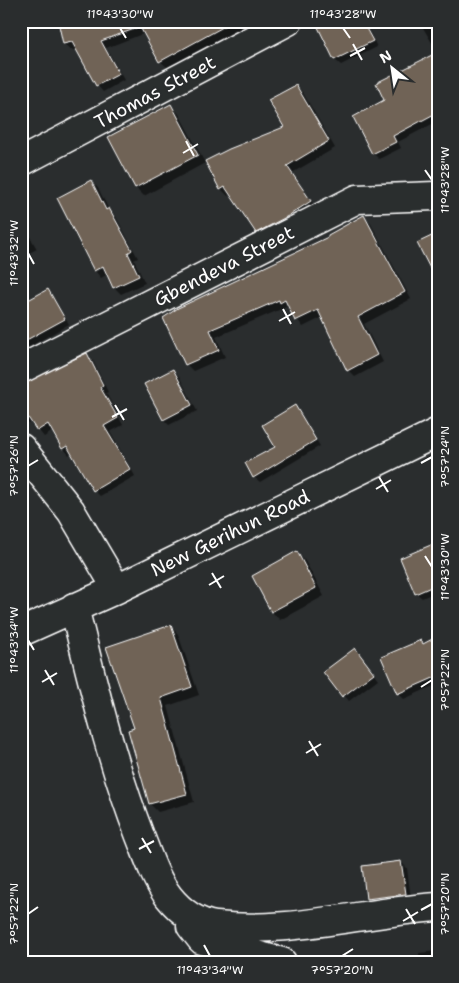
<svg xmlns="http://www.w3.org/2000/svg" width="459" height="983" font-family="'Shantell Sans',sans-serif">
<rect width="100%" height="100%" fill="#2a2d2e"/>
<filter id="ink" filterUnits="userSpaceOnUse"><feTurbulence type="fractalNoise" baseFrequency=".02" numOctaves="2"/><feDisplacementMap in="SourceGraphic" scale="10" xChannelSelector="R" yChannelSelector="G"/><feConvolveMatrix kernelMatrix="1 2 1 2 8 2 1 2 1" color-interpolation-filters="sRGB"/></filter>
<g filter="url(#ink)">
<path fill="#0007" d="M59,21H254L167,67L160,61L145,33L106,48L124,80L103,92L97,85L77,49L71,50L64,44Z
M324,21H364L377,47L341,65L335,60L318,24Z
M419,21H438V53Z
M296,86L303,93L335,148L292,173L316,208L263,238L231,194L228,196L221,189L285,128Z
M386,101L427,106L436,122L398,142L401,148L379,159L373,153Z
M171,106L179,114L205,163L144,196L136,188L110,138Z
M91,181L98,188L109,210L116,217L138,258L134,260L145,283L121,294L114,287L108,274L101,278L96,272L109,264L108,262L95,271L58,198Z
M364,217L371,224L411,299L364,324L383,362L355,377L348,370L323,317L303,327L289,308L286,307L216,337L225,357L193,371L186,364L164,318L330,237Z
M21,221L37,249L21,257Z
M48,290L69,324L22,351L21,306Z
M86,355L93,361L108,392L106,393L123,425L110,432L135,476L100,496L94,490L72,453L69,455L63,448L53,431L44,437L32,422L29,424L23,418Z
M173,370L179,376L197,411L169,425L164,420L146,385Z
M295,407L320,446L260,482L254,477L277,448Z
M438,543V591L422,598L416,593Z
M297,553L305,561L324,596L280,620L272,612L253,576Z
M170,626L178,634L199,695L168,706L194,802L158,812L150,804L135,729Z
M438,638V684L404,699L398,693L421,641L424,644Z
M360,655L378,679L349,701L325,672Z
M401,862L407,868L411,899L373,904L368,899Z
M438,951V962H420L419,953Z"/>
<path fill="#706357" stroke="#fff" d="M58,21H234L159,62L140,27L101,41L119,74L96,86L72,42L63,44Z
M315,21H362L373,41L334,60Z
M438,52V112L393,136L396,142L372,154L353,117L384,100L376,83Z
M296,85L329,141L287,166L311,201L288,216L256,233L225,187L220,190L205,161L229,149L284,127L268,100Z
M171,104L198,155L135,188L108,137Z
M91,180L106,210L109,208L132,250L128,253L139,276L113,288L103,266L94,271L57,198Z
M364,215L405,292L358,317L377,355L347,371L318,310L295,321L285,300L280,303L279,300L210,330L219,350L185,365L163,318L178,308L328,237V235Z
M438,233V284L417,243Z
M48,289L65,319L21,343V304Z
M87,353L103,385L100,387L118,418L104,426L130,469L93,491L67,446L62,449L48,424L37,431L27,416L21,419V384Z
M173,369L192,405L163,420L144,384Z
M295,405L316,440L253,478L245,463L275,447L262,425Z
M438,542V584L415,594L400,558Z
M297,551L316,588L271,612L252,576Z
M171,625L192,687L161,698L187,794L149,804L128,730L134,728L106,647Z
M438,636V676L397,694L381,657L421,640L423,644Z
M355,648L374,673L342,697L323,672Z
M401,861L406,894L366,899L362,866Z"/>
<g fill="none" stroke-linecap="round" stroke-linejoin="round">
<g stroke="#fff" stroke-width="31">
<path id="minor" d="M21,162L288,21
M21,369L357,199L435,196
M21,448L71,511L117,589
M74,607C93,684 111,761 140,836C148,856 155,879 169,897C181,912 196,923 216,926C291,934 363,912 438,907
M21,632L117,589L438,432
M191,926L202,940L282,962"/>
</g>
<use href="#minor" stroke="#2a2d2e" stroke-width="28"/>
</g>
</g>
<path fill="none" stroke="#fff" stroke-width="2" d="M120,28L126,38M343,28L350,38M353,44L362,60M350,56L365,48M186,141L194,156M183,153L198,144M425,170L432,180M28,253L34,264M283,309L291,324M279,321L295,312M115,405L124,420M112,417L127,409M421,463L432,457M28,466L38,460M379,477L388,492M376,489L391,480M425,556L432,567M212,573L221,588M209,585L224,576M28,640L34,650M45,670L54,685M42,682L57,673M421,687L432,680M309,741L318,756M306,753L321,744M142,838L151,853M139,849L154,841M406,909L415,924M421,910L432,904M28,914L38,907M403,921L418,912M204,945L210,956M342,956L353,949"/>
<g text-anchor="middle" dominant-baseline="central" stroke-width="4" stroke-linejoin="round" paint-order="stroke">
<g font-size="19" fill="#fff" stroke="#2a2d2e">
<text transform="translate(155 92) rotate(-28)">Thomas Street</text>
<text transform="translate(224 266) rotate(-27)">Gbendeva Street</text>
<text transform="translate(230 533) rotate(-26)">New Gerihun Road</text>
</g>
</g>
<rect width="459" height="983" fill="none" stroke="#2a2d2e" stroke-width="55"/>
<g transform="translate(392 68) rotate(330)" stroke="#2a2d2e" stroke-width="4" paint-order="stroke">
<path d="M0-4L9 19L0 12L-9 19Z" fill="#ffffff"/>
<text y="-8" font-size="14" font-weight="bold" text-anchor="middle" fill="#ffffff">N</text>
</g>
<rect x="28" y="28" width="404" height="928" fill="none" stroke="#fff" stroke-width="2"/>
<g font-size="12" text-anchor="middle" fill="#fff">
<text x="120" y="18">11°43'30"W</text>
<text x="343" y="18">11°43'28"W</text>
<text transform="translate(445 180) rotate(-90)" y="4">11°43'28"W</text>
<text transform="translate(14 253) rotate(-90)" y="4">11°43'32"W</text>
<text transform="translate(445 457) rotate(-90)" y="4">7°57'24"N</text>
<text transform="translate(14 466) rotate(-90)" y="4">7°57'26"N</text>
<text transform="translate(445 567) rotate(-90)" y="4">11°43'30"W</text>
<text transform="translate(14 640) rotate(-90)" y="4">11°43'34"W</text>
<text transform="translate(445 680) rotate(-90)" y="4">7°57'22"N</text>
<text transform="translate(445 904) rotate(-90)" y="4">7°57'20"N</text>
<text transform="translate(14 914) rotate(-90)" y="4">7°57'22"N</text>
<text x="210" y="974">11°43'34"W</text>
<text x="342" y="974">7°57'20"N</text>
</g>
</svg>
